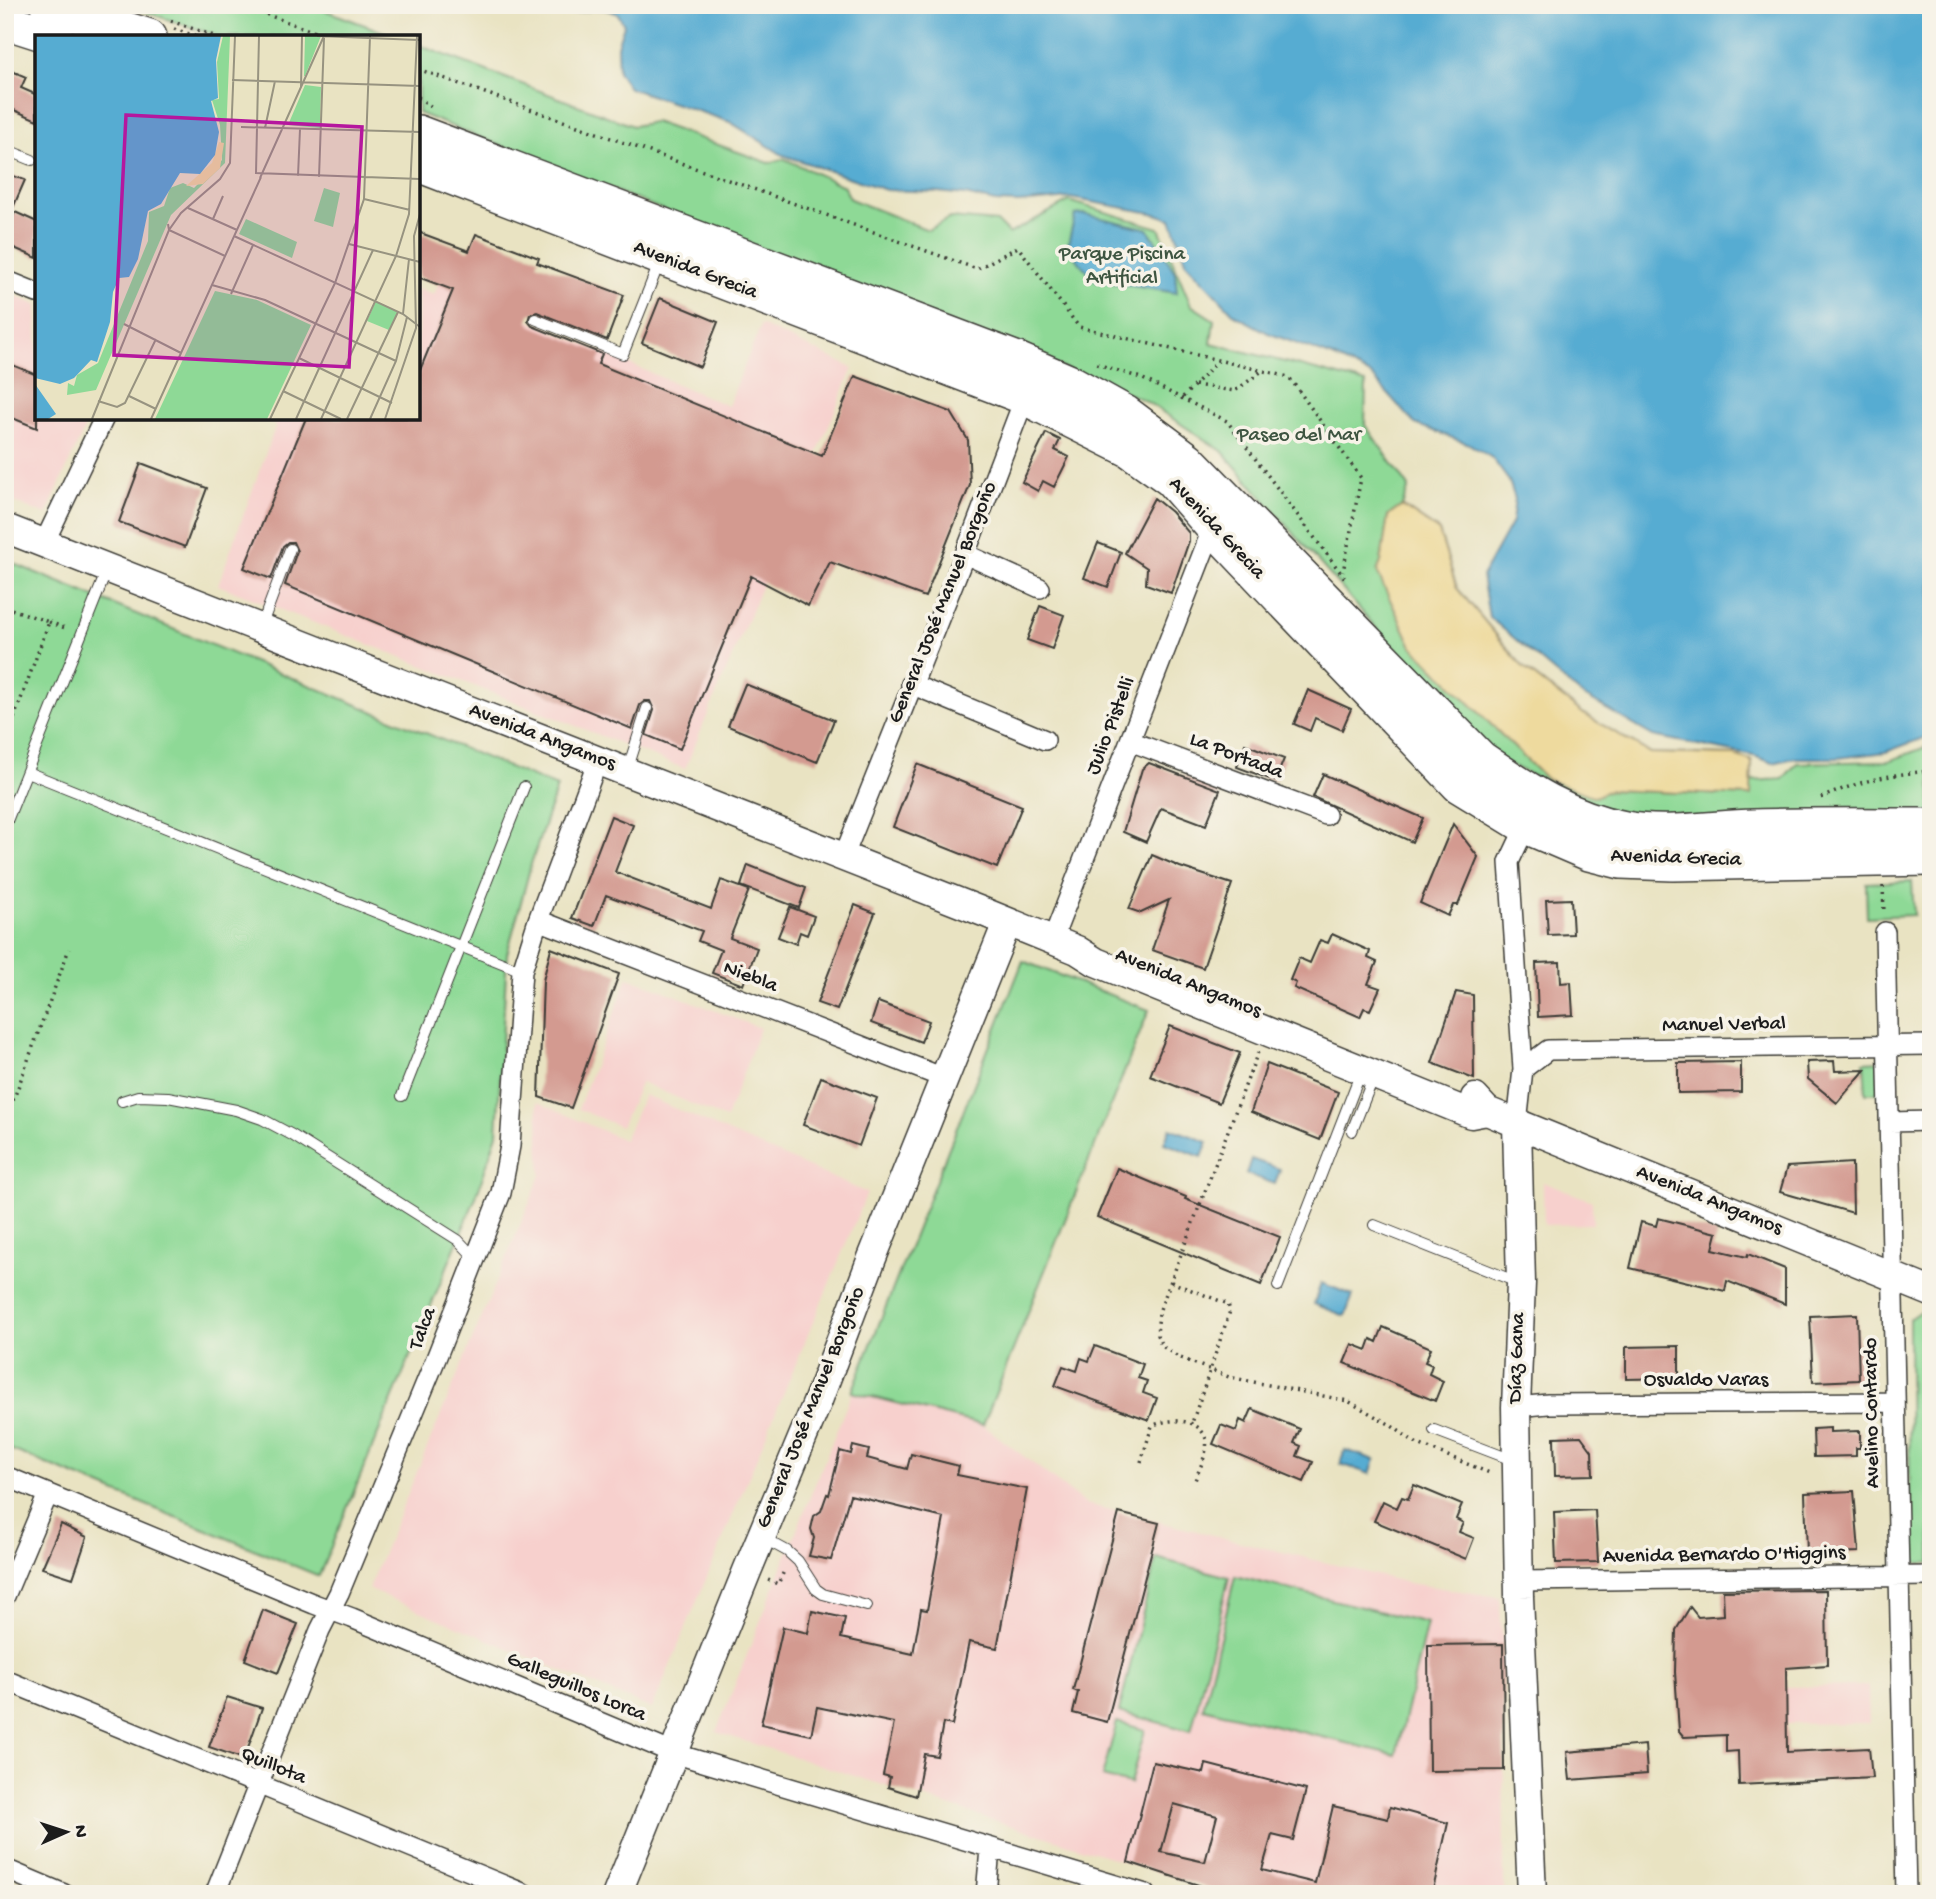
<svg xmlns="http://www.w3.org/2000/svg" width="1936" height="1899" font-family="'Gochi Hand',sans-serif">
<rect width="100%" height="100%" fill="#f7f3e8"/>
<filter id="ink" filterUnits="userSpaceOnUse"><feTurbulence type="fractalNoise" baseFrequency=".0143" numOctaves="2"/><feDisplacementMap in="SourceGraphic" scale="14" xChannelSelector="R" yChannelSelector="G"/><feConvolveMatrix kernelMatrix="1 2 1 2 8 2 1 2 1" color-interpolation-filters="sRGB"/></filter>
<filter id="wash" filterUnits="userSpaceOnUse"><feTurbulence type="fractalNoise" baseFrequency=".00686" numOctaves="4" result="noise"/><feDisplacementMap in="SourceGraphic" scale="28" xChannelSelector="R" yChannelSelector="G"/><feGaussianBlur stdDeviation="1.57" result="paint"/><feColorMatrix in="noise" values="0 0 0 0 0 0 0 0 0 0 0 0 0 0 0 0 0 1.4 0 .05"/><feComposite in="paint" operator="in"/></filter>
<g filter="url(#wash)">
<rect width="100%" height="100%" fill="#e9e3c2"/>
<path fill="#f7d0cd" d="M439,282L728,406L761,325L853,368L685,769L218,585L276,425L262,418H418V289L434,295Z
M5,292L37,305V418H89L46,515L5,498Z
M628,977L760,1028L726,1119L641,1082L621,1127L578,1109Z
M644,1095L867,1193L652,1709L368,1589L541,1175L537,1102L624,1140Z
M1543,1182L1592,1201L1593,1224L1544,1225Z
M852,1392L983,1425L1086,1504L1409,1583L1499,1597L1503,1644L1504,1894H1226L716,1732Z
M1868,1686L1869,1723L1787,1724L1786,1687Z"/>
<path fill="#8ed996" stroke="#557a59" stroke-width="2" d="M125,5H311L397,37H220Z
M418,45L633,126L654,122L769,163L785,159L844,186L850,199L928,230L950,218L997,222L1009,234L1069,201L1159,228L1191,305L1214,320L1211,343L1366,383L1365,425L1409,487L1402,506L1388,516L1381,562L1377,572L1412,646L1546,779L1610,790L1750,796L1751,781L1783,779L1797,763L1889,761L1931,745V817L1636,824L1485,753L1222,451L1144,400L418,113Z
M5,560L557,787L532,861L507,954L497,1134L476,1197L319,1576L5,1447Z
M1912,881L1914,915L1867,917L1866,883Z
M1023,961L1149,1010L983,1425L852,1392Z
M1879,1061V1093H1866L1864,1062Z
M1923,1309L1931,1312V1563H1910L1909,1319Z
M1156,1558L1229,1577L1191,1731L1119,1712Z
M1235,1576L1427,1623L1396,1755L1203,1708Z
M1117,1722L1145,1730L1130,1784L1102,1777Z"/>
<path fill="#eeda9e" stroke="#857b5d" stroke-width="2" d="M1402,506L1439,531L1457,588L1524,668L1584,714L1650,753L1735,755L1752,761L1751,796L1610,790L1595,797L1546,779L1412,646L1377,572L1381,562L1388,516Z"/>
<path fill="#56acd2" stroke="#396477" stroke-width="2" d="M544,5H1931V735L1886,752L1838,758H1794L1773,763L1754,756L1653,736L1579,693L1489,617L1482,576L1512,522L1515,499L1509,481L1492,458L1469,444L1415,424L1371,375L1333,357L1268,333L1235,315L1187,264L1171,219L1152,213L1070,198L1019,203L995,202L965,195L938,192L886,190L783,155L730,122L629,88L618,72L617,46L624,25L618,14C613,12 607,9 601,9C583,9 559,22 544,5Z
M1084,214L1148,229L1175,272L1177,293L1095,280L1067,248L1075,215Z
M1170,1128L1208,1142L1202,1157L1164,1143Z
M1251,1159L1280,1169L1275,1184L1246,1174Z
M1321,1283L1353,1295L1345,1316L1314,1304Z
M1345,1450L1375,1460L1370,1474L1341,1464Z"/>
<g id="blocks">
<path fill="#d39a90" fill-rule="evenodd" d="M5,68L26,77L21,88L37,95V120L12,109L5,124Z
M5,173L25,180L5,226Z
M15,212L37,222V258L5,244V233Z
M418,232L469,251L476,234L539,258L537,263L624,295L607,340L537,312L530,314L528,321L532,326L602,354L598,364L822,456L855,376L951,412L968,440L970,485L925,597L830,562L808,606L751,576L680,749L646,735L654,710L650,701H645L640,705L632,729L285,585L297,551L293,542H288L283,546L271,579L244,568L306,418H418V375L453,290L418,277Z
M660,298L718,322L700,367L642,343Z
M5,362L37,375V428L5,415Z
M1046,433L1060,440L1055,450L1069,457L1054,487L1043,481L1038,491L1022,482Z
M141,463L207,488L185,547L119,522Z
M1154,498L1171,512L1189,533V541L1171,593L1146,584L1147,568L1125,553Z
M1098,543L1121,552L1108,587L1084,578Z
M1040,606L1064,615L1052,649L1027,640Z
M745,684L834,720L817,762L728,726Z
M1308,690L1351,709L1342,730L1315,718L1310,731L1294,724Z
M1245,744L1284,759L1275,781L1237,767Z
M1149,763L1220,790L1206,825L1161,808L1146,842L1123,832L1142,769Z
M917,764L1022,806L997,868L893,827Z
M1323,774L1423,818L1412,842L1313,797Z
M611,816L633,825L615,872L711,909L721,880L749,890L730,938L757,948L743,985L712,973L721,950L698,941L702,931L606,895L594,926L572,918Z
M1453,824L1478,857L1458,905H1453L1448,916L1420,903Z
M1152,855L1180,867L1232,884L1203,968L1152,950L1169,900L1141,913L1129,909Z
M748,865L806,888L799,908L741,886Z
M1571,899L1573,934L1548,935L1546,900Z
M855,905L875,913L837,1010L817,1003Z
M790,907L814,916L807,935L800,932L796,944L778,937Z
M1332,934L1370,951L1368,958L1377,962L1368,984L1380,988L1370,1010L1364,1008L1360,1017L1294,988L1296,983L1290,980L1299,958L1310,963L1320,940L1328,943Z
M551,948L619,974L571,1108L539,1097L543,981Z
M1560,962L1561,983L1571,982L1573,1015L1538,1017L1536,963Z
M1456,992L1473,995L1474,1079L1432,1063Z
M878,1002L929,1021L921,1042L871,1023Z
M1170,1026L1240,1053L1219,1103L1150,1076Z
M1834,1061L1835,1071L1865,1070L1837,1103L1808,1079L1807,1062Z
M1741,1062V1092L1678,1093V1063Z
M1267,1064L1338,1092L1320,1140L1251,1112Z
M821,1077L877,1098L859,1146L803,1125Z
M1852,1163L1853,1213L1780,1192L1787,1167Z
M1117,1168L1186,1197L1185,1199L1280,1237L1261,1285L1097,1217Z
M1658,1218L1717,1233L1713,1249L1747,1257L1748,1254L1785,1269V1304L1727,1281L1725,1291L1630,1268L1641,1222L1656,1226Z
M1857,1314L1859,1380L1813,1382L1810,1316Z
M1383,1327L1431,1348L1425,1362L1432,1365L1429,1374L1443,1381L1435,1401L1344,1363L1352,1344L1367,1350L1371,1339L1377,1342Z
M1095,1346L1143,1364L1138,1378L1147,1381L1143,1393L1157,1398L1149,1420L1055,1386L1063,1366L1077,1371L1081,1358L1089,1361Z
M1679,1346V1378L1626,1379V1347Z
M1252,1409L1300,1429L1294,1443L1301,1446L1297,1456L1313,1462L1304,1482L1213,1444L1221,1425L1236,1431L1240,1420L1246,1423Z
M1830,1428V1432L1860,1431V1448H1856V1456L1814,1457L1813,1429Z
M1581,1436L1592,1451L1593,1475L1555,1476L1554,1437Z
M853,1446L869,1450L867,1458L907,1469L911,1454L959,1466L957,1475L1027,1489L997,1648L969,1642L952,1725L943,1723L937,1756L924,1754L916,1796L888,1787L890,1777L883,1775L894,1723L817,1707L811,1735L761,1724L783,1627L808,1633L812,1611L845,1618L841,1638L913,1654L921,1609L927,1610L944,1518L850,1495L831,1560L809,1556L814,1538L811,1529L814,1516L821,1511L827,1494L829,1495L840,1451L851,1454Z
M1414,1485L1462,1505L1456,1519L1463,1523L1459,1532L1474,1538L1466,1559L1374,1521L1383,1501L1397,1508L1402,1497L1408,1499Z
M1854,1491L1859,1552L1807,1554L1805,1493Z
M1595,1510L1598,1562L1556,1563L1554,1512Z
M1119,1513L1159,1523L1107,1722L1073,1713L1078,1692L1073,1690Z
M61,1524L87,1537L73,1578L42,1568Z
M1826,1590L1827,1665L1786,1668L1787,1752L1869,1748L1872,1778L1739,1785L1738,1751L1726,1752V1735L1684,1737L1679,1731L1675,1672L1676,1630L1690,1607L1698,1617L1724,1615L1723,1591Z
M263,1610L298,1624L278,1673L245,1660Z
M1503,1644L1504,1770L1429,1771L1428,1645Z
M227,1697L262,1708L244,1759L209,1747Z
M1645,1745L1647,1774L1570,1780L1567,1752Z
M1153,1762L1204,1773L1206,1764L1306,1790L1293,1840L1272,1835L1262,1870L1315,1883L1333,1806L1388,1819L1390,1807L1448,1823L1432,1894H1226L1128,1862ZM1174,1804L1217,1816L1205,1862L1161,1852Z"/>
</g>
</g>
<g filter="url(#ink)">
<use href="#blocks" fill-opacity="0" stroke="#3b3a35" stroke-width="2"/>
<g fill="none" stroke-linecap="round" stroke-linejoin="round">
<g stroke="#3b3a35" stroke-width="12">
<path id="lane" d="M5,149L32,160
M535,319L623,354L660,261
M261,627L290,549
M627,771L647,708
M27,772L522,971
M5,826L107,570
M402,1096L524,787
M122,1101L138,1096L168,1097L236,1110L262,1119L292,1135L458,1240L475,1258
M1352,1131L1374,1076
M1374,1225L1517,1282
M1278,1286L1361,1072
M1434,1430L1515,1461
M765,1539L787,1551L798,1561L816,1589L823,1594L867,1606"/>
</g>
<g stroke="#3b3a35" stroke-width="22">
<path id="street" d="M5,280L37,293
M44,543L104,418
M965,554L1040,588
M911,684L1045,740
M1130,741L1326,815
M843,858L965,554L1025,397L1029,391
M538,920L944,1078
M1885,932L1906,1894
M1052,941L1213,527
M1523,1069L1548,1050L1931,1045
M1890,1122L1931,1121
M1517,1124L1523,1069L1509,862L1526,826
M1516,1407L1548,1404L1895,1402
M5,1476L314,1604L352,1618L673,1753L1146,1894
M1519,1581L1931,1576
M5,1596L48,1494
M5,1680L525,1894
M5,1869L64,1894
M215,1894L320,1630L339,1593L437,1356L501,1193L510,1146L522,971L538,920L598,760
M986,1894L990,1849"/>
</g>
<g stroke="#3b3a35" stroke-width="31">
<path id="secondary" d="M5,528L986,913L1077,950L1096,962L1471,1114L1487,1111
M1475,1098L1487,1111L1931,1292
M1517,1124L1521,1283L1516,1407L1519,1597L1532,1894
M617,1894L747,1571L817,1403L872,1258L1007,923"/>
</g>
<g stroke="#3b3a35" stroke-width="38">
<path id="highway" d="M48,5L149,37
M5,21L55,37
M418,133L1015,359L1073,384L1125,413L1188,460L1481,759C1526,790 1570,819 1625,829C1665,837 1713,828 1754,827C1812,825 1872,826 1931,826
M418,164L1025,397L1129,449L1171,479L1213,527L1459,785L1526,826L1589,853L1621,861L1673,863L1931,858"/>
</g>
<path stroke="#3b3a35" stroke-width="3.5" stroke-dasharray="2 5" stroke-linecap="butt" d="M240,5L329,37
M171,21L217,37
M174,29L199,37
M418,69L977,269L1018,247L1079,327L1289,377L1361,478L1343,572
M418,97L433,108
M1097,364L1141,378L1227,421L1347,581
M1195,385L1235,391L1262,371
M1183,397L1218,361
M5,607L49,622L5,743
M49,622L68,629
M1821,798C1862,780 1886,775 1931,771
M1883,886L1884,913
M1258,1052L1159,1312L1157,1335L1162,1346L1178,1357L1229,1377L1348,1401L1389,1424L1416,1443L1492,1474
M6,1120L69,949
M1171,1282L1228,1304L1230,1311L1192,1423
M1141,1462L1152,1426C1168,1418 1199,1417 1206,1439C1209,1452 1198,1471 1194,1483
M768,1580L778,1584L785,1569"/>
<use href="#lane" stroke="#fff" stroke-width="10"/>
<use href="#street" stroke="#fff" stroke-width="19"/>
<use href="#secondary" stroke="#fff" stroke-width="28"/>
<use href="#highway" stroke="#fff" stroke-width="35"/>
</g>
</g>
<g text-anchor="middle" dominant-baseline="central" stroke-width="7" stroke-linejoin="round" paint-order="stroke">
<g font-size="21" fill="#3e5541" stroke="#f7f3e8">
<text x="1122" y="255">Parque Piscina<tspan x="1122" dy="24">Artificial</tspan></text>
<text x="1299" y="436">Paseo del Mar</text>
</g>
<g font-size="21" fill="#1c1c1c" stroke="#f7f3e8">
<text transform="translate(695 271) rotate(21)">Avenida Grecia</text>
<text transform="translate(1216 529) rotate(47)">Avenida Grecia</text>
<text transform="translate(944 603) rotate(-68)">General José Manuel Borgoño</text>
<text transform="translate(1112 726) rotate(-69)">Julio Pistelli</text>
<text transform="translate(542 738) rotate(21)">Avenida Angamos</text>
<text transform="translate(1236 757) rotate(21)">La Portada</text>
<text transform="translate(1676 859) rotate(2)">Avenida Grecia</text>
<text transform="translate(750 978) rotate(21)">Niebla</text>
<text transform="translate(1188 984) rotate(22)">Avenida Angamos</text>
<text transform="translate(1724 1026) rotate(-1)">Manuel Verbal</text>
<text transform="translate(1709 1201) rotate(22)">Avenida Angamos</text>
<text transform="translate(424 1329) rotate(-69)">Talca</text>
<text transform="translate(1518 1358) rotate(-88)">Díaz Gana</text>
<text x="1706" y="1381">Osvaldo Varas</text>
<text transform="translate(812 1408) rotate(-68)">General José Manuel Borgoño</text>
<text transform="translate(1873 1413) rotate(-91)">Avelino Contardo</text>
<text transform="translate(1724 1556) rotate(-1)">Avenida Bernardo O'Higgins</text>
<text transform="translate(576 1688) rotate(23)">Galleguillos Lorca</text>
<text transform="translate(273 1767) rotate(22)">Quillota</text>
</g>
</g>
<g transform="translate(35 35)">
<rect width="385" height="385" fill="#e9e3c2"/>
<path d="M188,1H195L190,128L136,180L61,355L32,360L33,348L39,351L42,340L63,328L113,206L114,177L129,171L135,153L148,148L159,153L187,125L185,90L177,65L184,64L182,27ZM270,1H286L270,41H269ZM270,50L286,52L285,93L253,90ZM289,153L305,158L298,192L279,186ZM211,184L262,207L257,223L204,199ZM180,256L222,265L276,290L232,384H120ZM341,266L363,277L354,295L332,286Z" fill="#8ed996"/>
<path d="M184,107L189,108L185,133L168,149L151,151L177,128Z" fill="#eeda9e"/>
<path d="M0,1H186L181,25L183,63L176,66L184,97L180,120L165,139L145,138L126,169L113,176L103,224L94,242L84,243L78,257L75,287L62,327L56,325L39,343L25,349L0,343ZM0,349L21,379L13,384H0Z" fill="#56acd2"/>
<path fill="none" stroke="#979380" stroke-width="2" d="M224,1L221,138L385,144M282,1L384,5M197,45L385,51M266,52L267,1M206,92L385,97M230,93L240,46M263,141L265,94M284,142L289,3M225,143L289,1M329,164L375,175M153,173L202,195M178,184L188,161M133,189L134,195L190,221M199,201L368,279L385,292M314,209L385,227M177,250L230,265L361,326M196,259L218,210M368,279L374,224M89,289L146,318M264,323L357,368M248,356L306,384M94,361L121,374M63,366L82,372L90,368L121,304M57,384L134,195L146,178L185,144L195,128L200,1M116,384L226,142M235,384L300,248L329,164L335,1M261,384L338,215M286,384L361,221L374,179L382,1M312,384L363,277M335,384L361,326L372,282M350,384L381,293L379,201L385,179"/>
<path fill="#b5179e" fill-opacity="0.15" stroke="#b5179e" stroke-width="3.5" d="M91,80L327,92L314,332L79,320Z"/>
<rect width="385" height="385" fill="none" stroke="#1c1c1c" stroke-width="3.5"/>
</g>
<rect width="1936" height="1899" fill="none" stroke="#f7f3e8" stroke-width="28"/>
<g transform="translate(66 1832) rotate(87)" stroke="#f7f3e8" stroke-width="5" paint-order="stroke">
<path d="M0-5L12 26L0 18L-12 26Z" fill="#1c1c1c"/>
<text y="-10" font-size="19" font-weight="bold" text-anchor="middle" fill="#1c1c1c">N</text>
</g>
</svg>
